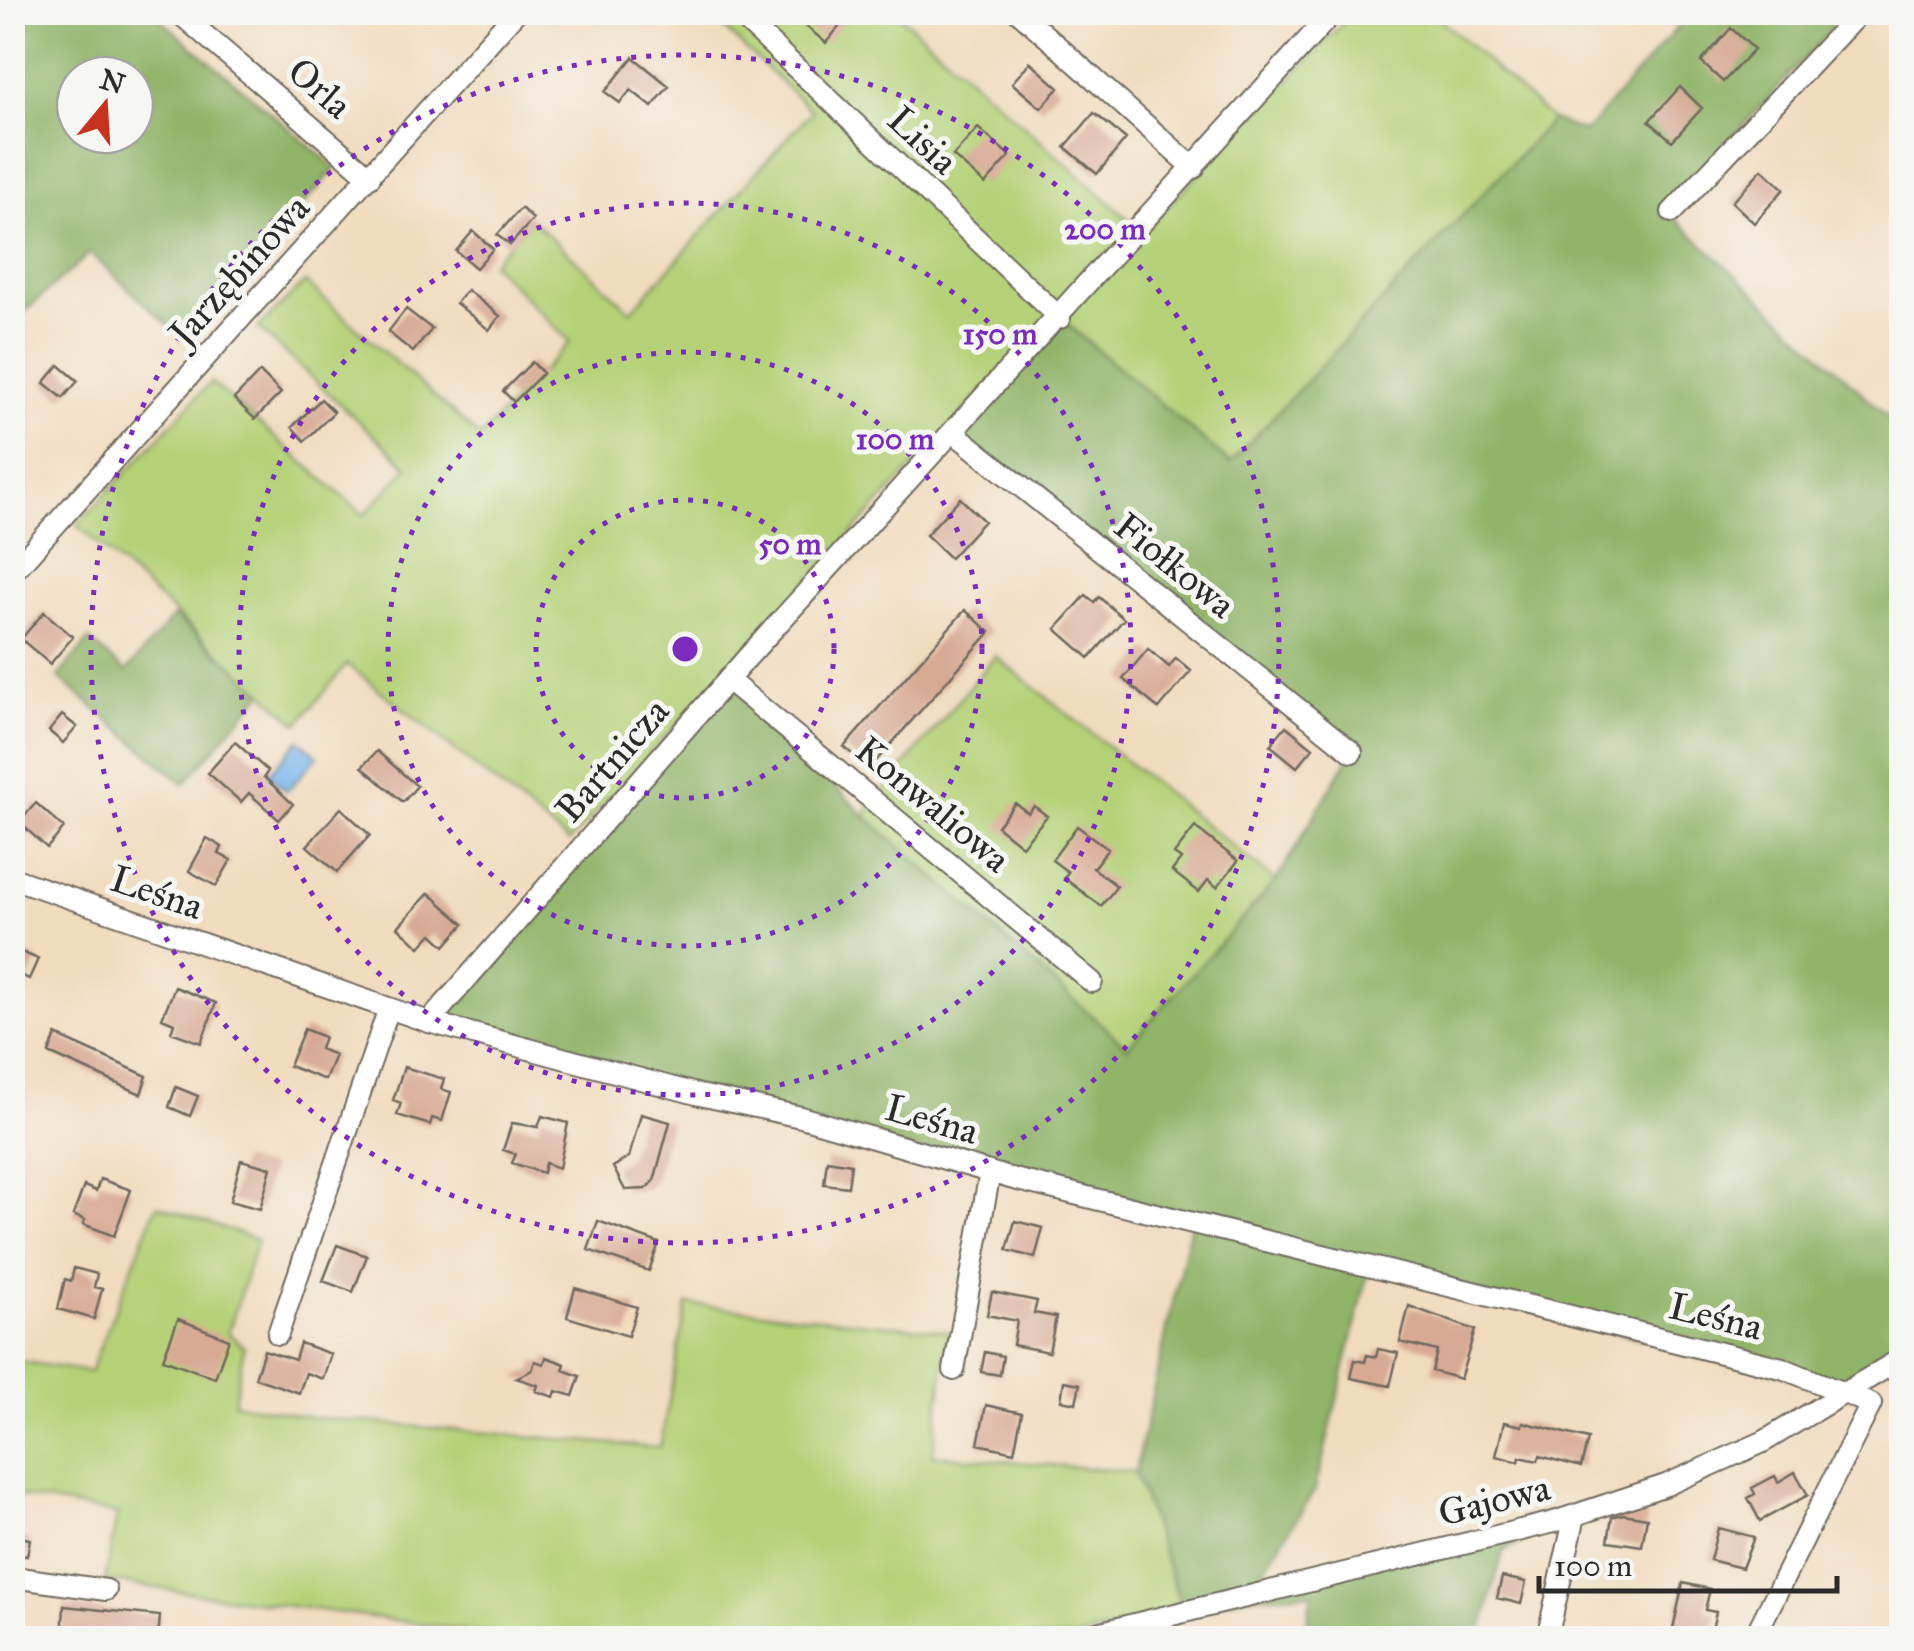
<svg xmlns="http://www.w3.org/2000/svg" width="1914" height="1651" font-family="'IM FELL Great Primer',serif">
<rect width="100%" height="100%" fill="#f6f6f2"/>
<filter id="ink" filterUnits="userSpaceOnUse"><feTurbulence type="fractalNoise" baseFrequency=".01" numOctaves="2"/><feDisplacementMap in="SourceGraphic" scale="20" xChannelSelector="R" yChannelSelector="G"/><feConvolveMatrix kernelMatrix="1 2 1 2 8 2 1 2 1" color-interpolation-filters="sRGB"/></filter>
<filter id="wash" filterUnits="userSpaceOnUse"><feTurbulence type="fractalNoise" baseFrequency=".0048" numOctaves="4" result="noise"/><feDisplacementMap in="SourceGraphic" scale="40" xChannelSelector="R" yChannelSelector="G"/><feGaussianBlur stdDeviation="2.25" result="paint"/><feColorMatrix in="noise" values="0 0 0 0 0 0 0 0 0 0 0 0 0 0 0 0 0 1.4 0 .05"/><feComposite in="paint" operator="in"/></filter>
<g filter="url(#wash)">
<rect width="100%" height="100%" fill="#f1dcbe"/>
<path fill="#b5d278" stroke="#707e52" stroke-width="2.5" d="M732,13H897L1135,225L569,842L347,664L298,724L77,525L211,382L364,515L408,467L258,328L305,282L480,437L570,342L491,263L532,220L631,311L812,111L720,25Z
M1353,13H1433L1552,120L1230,463L1060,318Z
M995,656L1276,881L1127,1048L864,815Z
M157,1205L257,1240L228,1333L244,1347L234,1403L309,1417L660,1448L687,1304L948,1331L933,1455L1135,1472L1183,1611L1077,1638H526L105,1581L117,1514L13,1495L12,1360L90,1372Z"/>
<path fill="#90b468" stroke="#5e704a" stroke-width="2.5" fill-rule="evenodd" d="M13,12L153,13L336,168L182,338L90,253L13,322ZM75,75H135V135H75Z
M1690,13H1846L1666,210L1901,429V1358L1843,1390L1369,1269L1315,1490L1248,1594L1575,1516L1503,1551L1480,1638H1305L1312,1593L1247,1596L1183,1611L1135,1472L1191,1223L429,1022L728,680L864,815L1127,1047L1276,881L1352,752L953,432L1060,318L1230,463L1552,120L1585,132Z
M174,616L263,692L184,784L58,677L89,640L126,672Z"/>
<path fill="#76b4e9" stroke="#50708a" stroke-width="2.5" d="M299,740L318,756L287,791L268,775Z"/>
<g id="blocks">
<path fill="#d8aa94" d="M789,12H851L826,43Z
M1731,28L1754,49L1723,82L1701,62Z
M633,57L669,86L652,107L631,90L620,103L605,92Z
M1030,62L1059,88L1041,108L1012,83Z
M1680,87L1702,108L1672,141L1649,121Z
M1094,113L1126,139L1097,174L1065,147Z
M978,128L1010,156L985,184L953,156Z
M1762,169L1784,189L1754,223L1732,202Z
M521,208L533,219L510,245L497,235Z
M473,231L493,249L476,268L456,251Z
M467,290L500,316L489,330L456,303Z
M406,309L432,329L413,352L388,332Z
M532,362L543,373L514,402L503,391Z
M59,365L78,381L63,398L44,383Z
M260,372L281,393L255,419L234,399Z
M321,399L334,412L305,441L292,427Z
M960,498L984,521L950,558L926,535Z
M1086,595L1094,602L1099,597L1124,619L1089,658L1056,629Z
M965,610L990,632L869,769L844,747Z
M44,612L73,637L50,664L21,639Z
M1148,649L1169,667L1176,658L1191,671L1159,709L1123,679Z
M62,715L77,727L63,743L49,731Z
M1286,726L1313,748L1297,767L1270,745Z
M235,742L268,771L264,777L293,804L279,820L249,793L241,802L208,773Z
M377,751L417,786L403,802L362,767Z
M36,803L64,828L47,848L19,822Z
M1015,803L1028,813L1034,806L1047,816L1022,846L997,826Z
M341,808L370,835L337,872L307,846Z
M1077,826L1108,849L1093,868L1117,886L1101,906L1064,878L1068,872L1052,860Z
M1195,827L1238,861L1217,887L1208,880L1199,892L1172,871L1181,859L1174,854Z
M207,838L222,847L219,854L231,860L216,886L189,871Z
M429,893L464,924L445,946L432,934L420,947L398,927Z
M12,948L38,959L29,979L12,972Z
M175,987L216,1003L201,1043L171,1032L174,1023L162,1018Z
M304,1029L324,1037L320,1049L335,1055L325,1080L289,1066Z
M56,1035L147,1076L141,1094L49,1053Z
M404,1067L444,1079L441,1089L451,1092L442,1121L432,1118L430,1125L397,1115L401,1103L393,1100Z
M176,1087L198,1096L190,1116L169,1107Z
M641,1114L670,1122L654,1181L646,1189L625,1190L613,1167L629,1157Z
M542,1116L568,1123L559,1168L545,1163L543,1173L512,1163L516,1154L503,1150L512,1123L538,1127Z
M241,1160L271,1168L260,1209L230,1201Z
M827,1160L851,1164L848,1187L824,1184Z
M100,1179L131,1190L114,1236L83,1224L85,1220L73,1215L84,1186L96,1191Z
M598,1221L659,1243L649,1271L588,1250Z
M1015,1221L1043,1228L1035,1258L1007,1250Z
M337,1245L367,1256L353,1292L323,1281Z
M74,1268L97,1274L94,1287L102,1289L94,1319L58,1309L65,1279L71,1281Z
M575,1288L637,1307L628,1336L567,1317Z
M992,1292L1037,1301L1034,1313L1056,1317L1049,1352L1013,1345L1017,1321L987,1315Z
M1409,1306L1475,1330L1460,1379L1432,1371L1437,1351L1400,1342Z
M178,1319L229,1339L215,1378L163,1359Z
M300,1343L331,1354L323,1379L306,1373L299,1393L255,1378L264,1350L295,1360Z
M1378,1349L1398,1353L1390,1386L1351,1378L1355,1360L1365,1362L1367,1355L1376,1357Z
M985,1352L1003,1356L1000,1375L981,1372Z
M546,1357L565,1364L563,1370L580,1376L573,1396L556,1391L554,1397L536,1391L538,1385L516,1378L532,1370L535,1361L544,1364Z
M1064,1381L1080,1384L1076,1403L1061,1400Z
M986,1405L1022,1413L1014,1452L978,1444Z
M1504,1422L1522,1426L1523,1422L1588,1439L1581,1467L1540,1456L1538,1461L1520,1457L1519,1462L1496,1456Z
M1795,1472L1808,1495L1760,1521L1748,1498L1755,1494L1752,1488L1775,1476L1778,1482Z
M1623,1514L1647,1518L1642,1546L1608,1541L1612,1517Z
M1718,1528L1754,1537L1742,1568L1710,1560Z
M12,1536L30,1539L27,1556L12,1554Z
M1502,1577L1526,1582L1521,1604L1497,1598Z
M1683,1583L1710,1589L1705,1610L1716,1612L1710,1638H1671Z
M64,1606L160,1616L158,1638H62Z"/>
</g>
</g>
<g filter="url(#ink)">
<use href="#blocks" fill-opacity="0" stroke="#70695e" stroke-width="2.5"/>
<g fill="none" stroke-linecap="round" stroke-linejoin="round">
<g stroke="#70695e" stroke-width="24">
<path id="minor" d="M178,12L370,177
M737,12L1060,318
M1019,12L1194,168
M1672,212L1860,12
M953,432L1352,752
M12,573L516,12
M728,680L1092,982
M12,878L429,1022L700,1095L801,1117L1010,1178L1782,1368L1871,1404L1754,1638
M429,1022L746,659L1333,12
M278,1334L389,1008
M954,1370L990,1172
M12,1577L106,1590
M1077,1638L1554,1522L1666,1485L1763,1442L1902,1358
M1547,1638L1575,1516"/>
</g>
<use href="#minor" stroke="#fff" stroke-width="20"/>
</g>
</g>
<g fill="none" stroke="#7b2cbf" stroke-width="5" stroke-dasharray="5 10">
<circle cx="685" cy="649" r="149"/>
<circle cx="685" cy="649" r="297"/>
<circle cx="685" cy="649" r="446"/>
<circle cx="685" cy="649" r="594"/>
</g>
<g text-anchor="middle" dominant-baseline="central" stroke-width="10" stroke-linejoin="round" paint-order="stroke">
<g font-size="38" fill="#2b2b2b" stroke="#f6f6f2">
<text transform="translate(320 88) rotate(41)">Orla</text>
<text transform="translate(923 140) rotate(43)">Lisia</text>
<text transform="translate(239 270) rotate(-48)">Jarzębinowa</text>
<text transform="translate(1175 565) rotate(39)">Fiołkowa</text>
<text transform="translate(612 760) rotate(-49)">Bartnicza</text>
<text transform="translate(933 804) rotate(40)">Konwaliowa</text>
<text transform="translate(157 892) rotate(19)">Leśna</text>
<text transform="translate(932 1119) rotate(16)">Leśna</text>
<text transform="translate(1716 1316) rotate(14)">Leśna</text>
<text transform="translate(1494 1500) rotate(-14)">Gajowa</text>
</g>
</g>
<circle cx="685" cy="649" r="15" fill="#7b2cbf" stroke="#f6f6f2" stroke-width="5"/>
<g font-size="30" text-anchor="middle" font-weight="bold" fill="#7b2cbf" stroke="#f6f6f2" stroke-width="10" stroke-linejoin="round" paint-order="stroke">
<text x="1105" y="239">200 m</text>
<text x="1000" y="344">150 m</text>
<text x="895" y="449">100 m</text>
<text x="790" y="554">50 m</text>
</g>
<rect width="1914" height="1651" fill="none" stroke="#f6f6f2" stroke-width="50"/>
<g transform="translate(105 105) rotate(18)"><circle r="48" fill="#f6f6f2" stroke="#a5a5a2" stroke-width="2.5"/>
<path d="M0-8L18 38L0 25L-18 38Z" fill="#c8321e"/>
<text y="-15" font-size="28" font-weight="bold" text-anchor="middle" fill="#2b2b2b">N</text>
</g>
<path d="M1539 1576v15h298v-15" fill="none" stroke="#2b2b2b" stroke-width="5"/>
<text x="1554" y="1576" font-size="30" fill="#2b2b2b" stroke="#f6f6f2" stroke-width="8" paint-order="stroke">100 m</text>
</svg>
